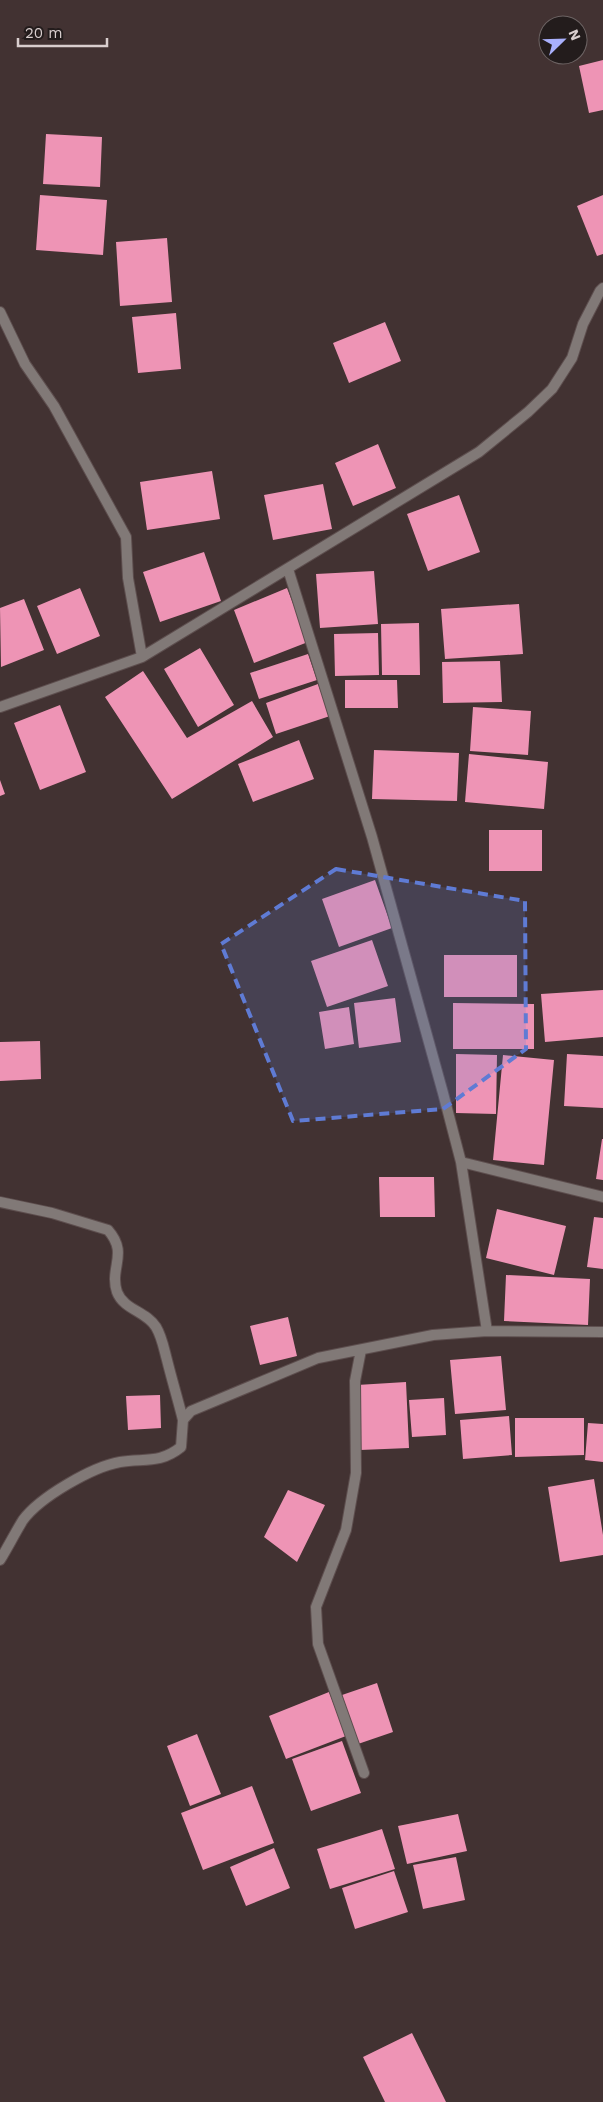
<svg xmlns="http://www.w3.org/2000/svg" width="603" height="2102" font-family="'Work Sans',sans-serif">
<rect width="100%" height="100%" fill="#423232"/>
<path fill="#ee94b5" d="M603,60V110L589,113L579,66Z
M46,134L102,137L100,187L43,184Z
M40,195L107,200L103,255L36,250Z
M603,195V254L597,256L577,206Z
M167,238L172,302L120,306L116,242Z
M176,313L181,369L138,373L132,317Z
M385,322L401,361L349,383L333,343Z
M378,444L396,488L353,506L335,463Z
M212,471L220,519L147,530L140,482Z
M323,484L332,529L273,540L264,495Z
M459,495L480,552L428,571L407,514Z
M204,552L221,601L160,622L143,572Z
M374,571L378,624L320,628L316,574Z
M80,588L100,636L57,654L37,606Z
M287,588L308,642L254,663L234,610Z
M24,599L44,650L1,667L0,608Z
M519,604L523,654L445,659L441,609Z
M419,623L420,675H382L381,624Z
M378,633L379,675L335,676L334,634Z
M200,648L234,705L198,727L164,669Z
M308,654L317,680L259,699L250,673Z
M500,661L502,702L443,703L442,662Z
M143,671L187,738L252,701L273,737L172,799L105,697Z
M345,680H397L398,708H345Z
M318,684L330,716L276,734L266,703Z
M60,705L86,772L40,790L14,723Z
M473,707L531,711L528,755L470,751Z
M299,740L314,779L253,802L238,764Z
M374,750L459,753L457,801L372,799Z
M469,754L548,762L544,809L465,802Z
M0,780L5,794L0,796Z
M489,830H542V871H489Z
M375,880L392,928L339,947L322,899Z
M372,940L388,986L327,1007L311,961Z
M444,955H517V997H444Z
M603,990V1037L545,1042L541,994Z
M395,998L401,1042L359,1048L354,1003Z
M453,1003L534,1004V1049H453Z
M349,1007L354,1044L325,1049L319,1012Z
M40,1041L41,1079L0,1081V1042Z
M456,1054L497,1055L496,1114L456,1113Z
M567,1054L603,1056V1108L564,1106Z
M503,1055L554,1060L544,1165L493,1160Z
M602,1139H603V1180L596,1179Z
M379,1177H434L435,1217H380Z
M497,1209L566,1226L554,1275L486,1258Z
M594,1217L603,1218V1269L587,1267Z
M506,1275L590,1279L588,1325L504,1321Z
M288,1317L297,1356L260,1365L250,1326Z
M501,1356L506,1410L455,1414L450,1360Z
M406,1382L409,1448L360,1450L357,1385Z
M160,1395L161,1428L128,1430L126,1396Z
M444,1398L446,1435L412,1437L409,1400Z
M509,1416L512,1455L463,1459L460,1420Z
M515,1418H584V1455L515,1457Z
M588,1423L603,1424V1462L585,1460Z
M594,1479L603,1535V1555L560,1562L548,1487Z
M288,1490L325,1505L297,1562L264,1537Z
M377,1683L393,1732L358,1744L342,1695Z
M329,1692L346,1736L286,1759L269,1716Z
M197,1734L221,1794L190,1806L167,1746Z
M342,1741L361,1793L311,1811L292,1759Z
M252,1786L274,1843L203,1870L181,1813Z
M458,1814L467,1851L407,1864L398,1826Z
M382,1829L395,1869L330,1889L317,1849Z
M274,1848L290,1888L246,1906L230,1867Z
M456,1857L465,1900L423,1909L413,1865Z
M394,1871L408,1912L355,1929L342,1888Z
M412,2033L446,2102H385L363,2057Z"/>
<g fill="none" stroke-linecap="round" stroke-linejoin="round">
<g stroke="#5d4e4e" stroke-width="12">
<path id="street" d="M0,312L25,364L54,406L126,537L128,578L142,657
M288,569L372,837L443,1093L461,1162L487,1331
M0,707L142,657L479,452L528,412L552,389L572,358L583,324L600,291L603,288
M461,1162L603,1197
M0,1202L52,1213L108,1230C129,1254 109,1267 117,1292C124,1310 146,1311 156,1327C162,1337 164,1349 167,1360C172,1380 178,1400 183,1420
M361,1350L355,1381L356,1473L346,1530L316,1607L318,1644L364,1773
M0,1560C8,1547 15,1533 23,1520C40,1497 92,1467 120,1462C144,1458 160,1464 181,1447L183,1420L191,1411L318,1358L433,1335L487,1331L603,1332"/>
</g>
<use href="#street" stroke="#817977" stroke-width="10"/>
</g>
<path fill="#5f7bd4" fill-opacity="0.2" stroke="#5f7bd4" stroke-width="4" stroke-dasharray="10 6" stroke-linejoin="round" d="M336,869L525,901L526,1049L443,1109L293,1121L221,944Z"/>
<g transform="translate(563 40) rotate(67)"><circle r="24" fill="#231c1c" stroke="#6c6363"/>
<path d="M0-4L9 19L0 12L-9 19Z" fill="#a9b0fc"/>
<text y="-8" font-size="14" font-weight="bold" text-anchor="middle" fill="#d9cece">N</text>
</g>
<path d="M18 38v8h89v-8" fill="none" stroke="#d9cece" stroke-width="2.5"/>
<text x="25" y="38" font-size="15" fill="#d9cece" stroke="#231c1c" stroke-width="4" paint-order="stroke">20 m</text>
</svg>
